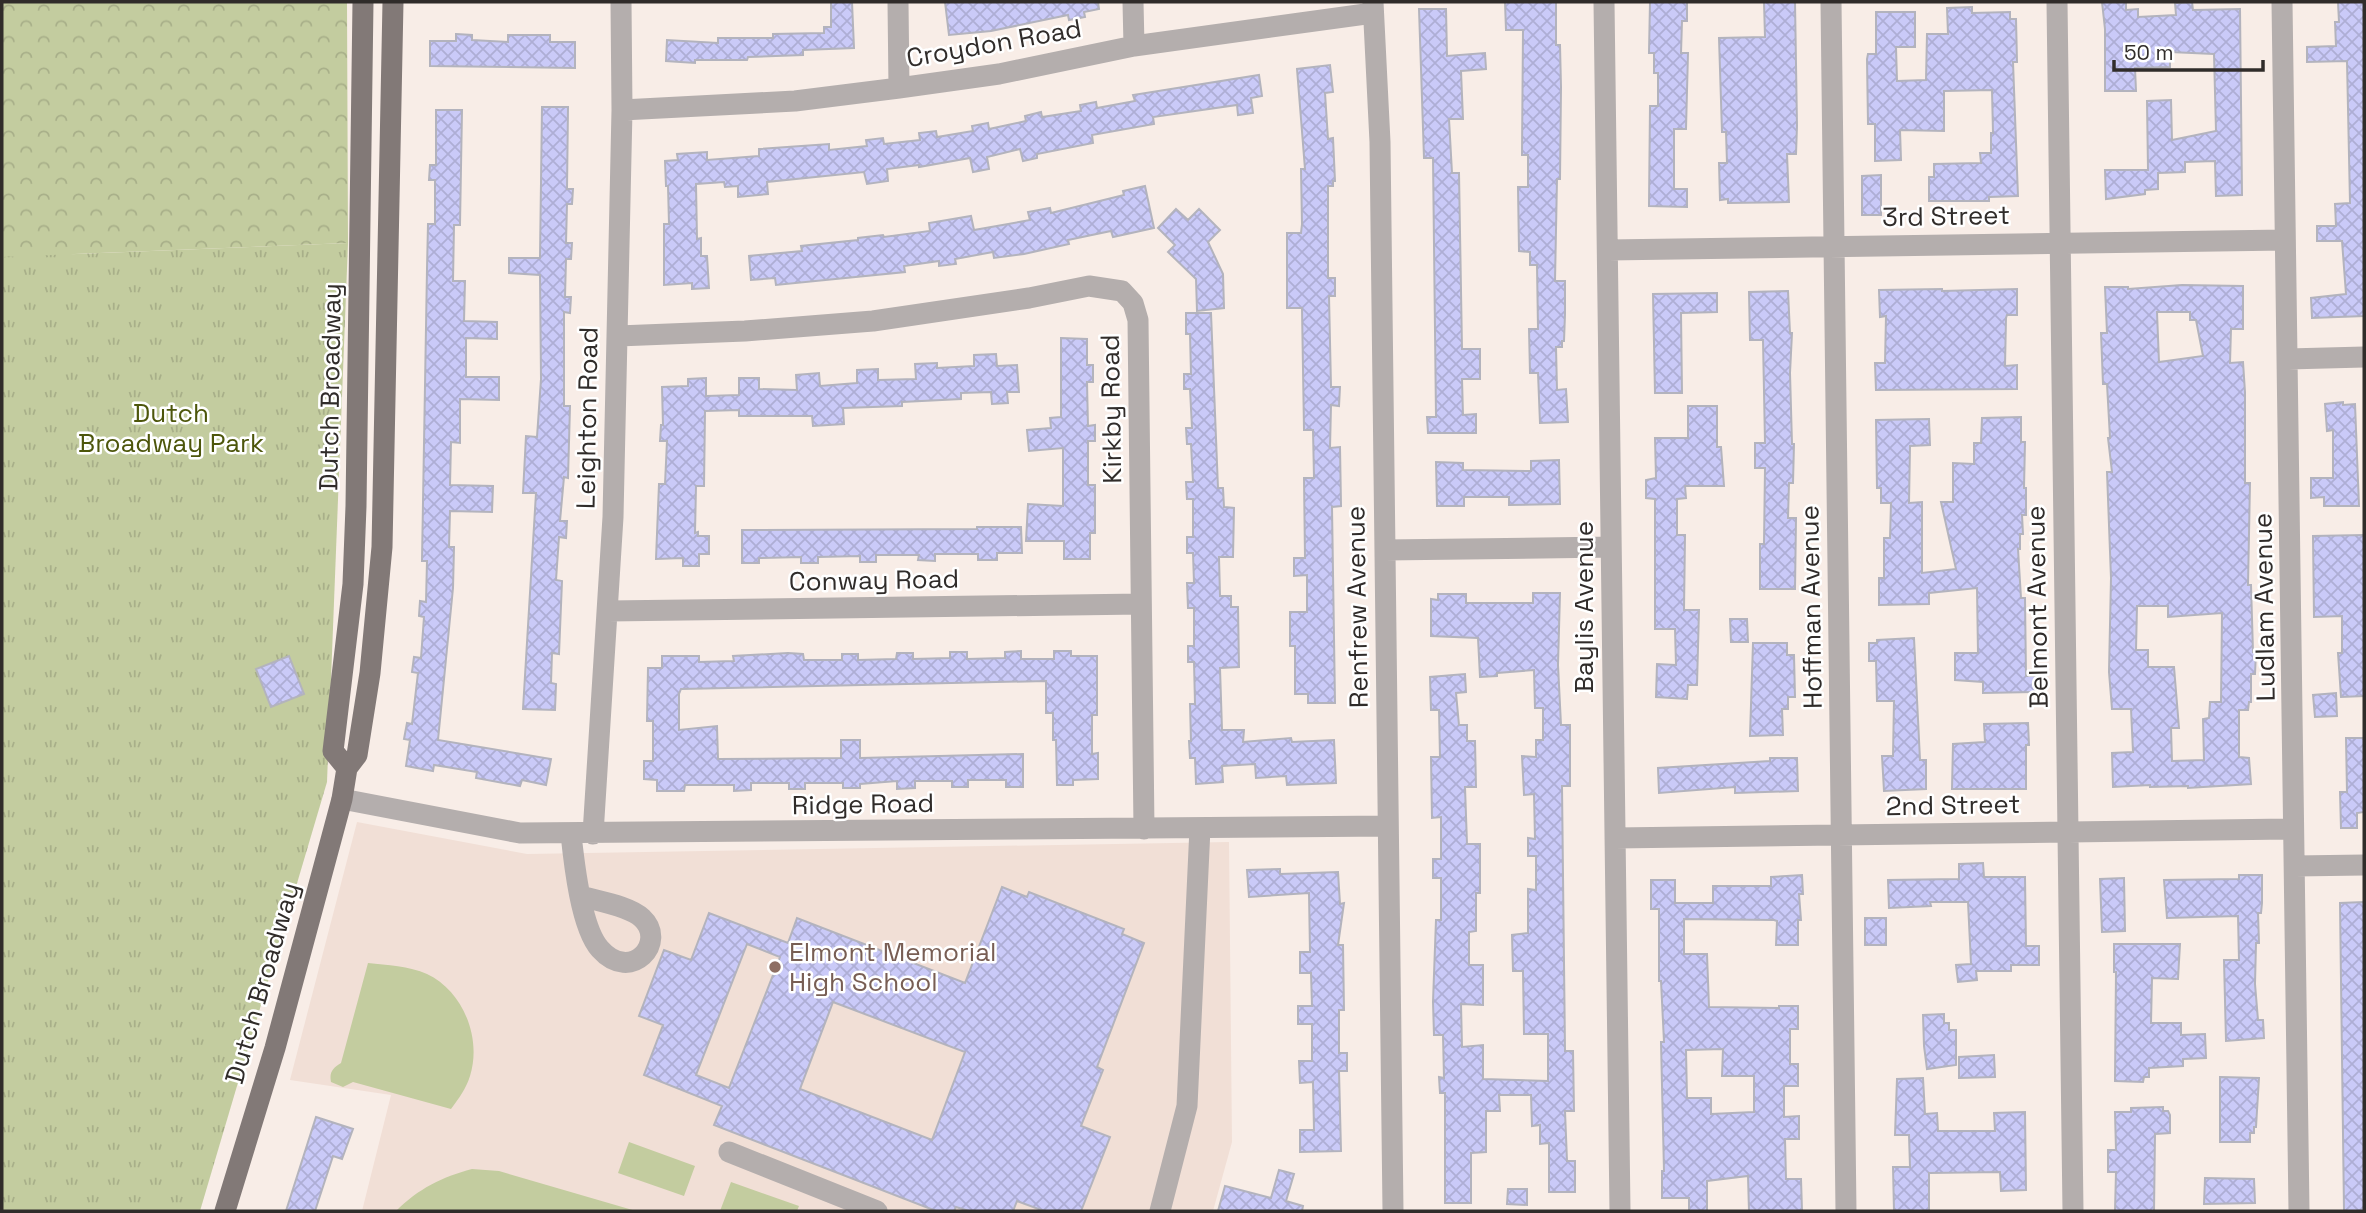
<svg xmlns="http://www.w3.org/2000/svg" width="2366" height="1213" font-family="'Space Grotesk',sans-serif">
<defs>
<pattern id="forest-crowns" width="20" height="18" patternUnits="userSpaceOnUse" patternTransform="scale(1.75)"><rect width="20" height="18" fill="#c3cc9f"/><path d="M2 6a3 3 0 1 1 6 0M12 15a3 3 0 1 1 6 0" fill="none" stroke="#a8af89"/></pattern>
<pattern id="park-tufts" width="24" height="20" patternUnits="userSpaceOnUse" patternTransform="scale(1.75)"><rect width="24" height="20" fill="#c3cc9f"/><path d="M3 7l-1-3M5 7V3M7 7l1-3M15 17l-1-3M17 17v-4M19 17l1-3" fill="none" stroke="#a8af89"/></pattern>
<pattern id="building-cross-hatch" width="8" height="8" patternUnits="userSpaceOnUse" patternTransform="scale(1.75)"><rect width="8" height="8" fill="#cacaf8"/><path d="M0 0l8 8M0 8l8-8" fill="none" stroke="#aeaed5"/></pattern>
</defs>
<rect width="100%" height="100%" fill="#f8ede7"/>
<path fill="#f1dfd6" d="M357,822L527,854L1229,842L1232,1142L1213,1211H362L391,1095L290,1080Z"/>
<path fill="#c3cc9f" d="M368,963C387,965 409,966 427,974C463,991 482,1038 470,1076C466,1089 459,1098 451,1109L353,1082L343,1087L331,1082C329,1072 333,1068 341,1063Z
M629,1142L695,1166L684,1196L618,1173Z
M472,1169L499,1171L636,1211H396C418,1189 442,1177 472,1169Z
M731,1182L799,1206L797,1211H720Z"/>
<path fill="url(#forest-crowns)" d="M2,2H347L348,243L75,254L2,273Z"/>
<path fill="url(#park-tufts)" d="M348,243L327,782L200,1211H2V257Z"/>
<path fill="url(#building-cross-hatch)" stroke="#b3b3bd" stroke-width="2" fill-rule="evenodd" d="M831,2H852L854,48L803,50V55L748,57L747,60H695V63L666,61L667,40L718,43V38H773V34L824,33V27H831Z
M945,2H1098L1099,9L1084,12L1085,17L1069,20L1068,15L991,31L949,35Z
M1505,2H1556V45H1560L1561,87L1560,179H1557L1555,281H1565V314L1564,341H1562V347H1556L1557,390L1566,389L1568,422L1540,423L1538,373H1530L1529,329H1538L1537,265H1530V252L1519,251L1518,187H1528V155H1522L1523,30H1506Z
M1650,2H1687V21H1682L1681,53H1688L1686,129H1674V189H1687V207L1649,206L1650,106H1658V73H1654V53H1649Z
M1764,2H1795L1797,126L1796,154H1787L1789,202L1728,203V199L1720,200L1719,163H1727L1726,132H1722L1719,38L1765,37Z
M2102,2H2126V10L2138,9V17L2176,15L2175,3L2192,2L2193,10L2240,9L2242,195L2216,196L2215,161L2185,162V172L2158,173V189L2145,190V194L2106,199L2105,170H2148L2147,101L2171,100L2172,140L2216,131L2214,54L2170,52V67L2135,68L2136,91H2105V29Z
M2338,2H2364V316L2312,318L2311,298L2346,294L2342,241H2317V226H2336L2335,204L2350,203L2347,61L2307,62V47L2336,46L2335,22H2339Z
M1972,7V13L2010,12V19H2016L2017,62H2013L2018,196L1989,197V201H1929V177H1934V164L1981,163L1980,153H1991V133H1993L1992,90L1944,91V131L1900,130L1901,160L1875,161V124H1868L1867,59L1868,54H1876V12H1915V47H1896L1897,81L1926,80L1927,34H1948L1947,8Z
M1419,9H1446L1447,56L1485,53L1486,69L1461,71L1463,119H1449L1452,173H1459L1462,349H1480V379H1462L1463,415L1476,414V433H1428L1427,417H1436L1433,158H1424Z
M456,34L472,35V40L508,42V35H550V42H575V68L430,66V41H456Z
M1330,65L1333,92L1325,93L1328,139L1333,138L1335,181H1333V186H1328V278H1335V296H1329L1331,387H1340L1339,406L1331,405L1330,448L1340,447L1341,506L1332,507L1335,703H1308V694H1295V646H1290V612H1307V575L1294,576V558H1305L1304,478H1314L1313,430H1304L1302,308H1287V233H1301L1302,224L1301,169H1305L1297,69Z
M1259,75L1262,96L1251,98L1253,113L1238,115L1237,105L1153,117L1154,124L1092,135L1093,143L1037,154V158L1023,161L1020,149L987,157L989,169L973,172L970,158L919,167V165L887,169L888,181L867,184L864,172L767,182L768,194L738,197V186L725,187L724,182L696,184L697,239L701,238V256H707L709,288L692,289V283L664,285V224H669L668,186H666L665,161L678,160L677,154L707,152V160L759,156V149L829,144V150L867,146L866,140L883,138L884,144L920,140L919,133L936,131L937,137L973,131L972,126L988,123L989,129L1026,121L1025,116L1041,112L1042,117L1081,111L1080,105L1096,102L1097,108L1135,101L1133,95Z
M542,107H568L567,189H573L572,204H567L566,243H572L571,259H566L565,297H571L570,313L564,312V406H570L568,478L564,477L560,521H567L566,538L559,537L556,580L562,581L559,654L552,653L551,683L556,684L555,710L523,709L536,493H523L526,436L537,437L541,379L540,275L509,273V258H540Z
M436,110H462L460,225H454L453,281H465L464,321L497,322V339L466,338V377H499V400L460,399V443L451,442L450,485L493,486L492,512L450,511L449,547H454L453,588L438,740L551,759L546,785L522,780L520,786L476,778L477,772L434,765L433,771L406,766L410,740L404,739L407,723L412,724L418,673L412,672L414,657L421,658L424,617L419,616L420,601L426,602L427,561H422L427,269L428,224H435V180H429L430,165H436Z
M1881,175V215H1862V176Z
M1145,186L1154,228L1113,237L1111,231L1068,240L1069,244L1024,254L994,258L993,252L955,259L956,264L939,266V261L904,266L905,272L776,285L775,278L751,280L749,256L802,251L801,246L858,240V238L883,235L884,237L930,231L929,223L971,216L974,230L1030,220L1028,212L1050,208L1051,213L1124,195L1123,191Z
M1176,209L1188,220L1199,209L1220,230L1208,242L1223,274L1224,308L1197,311L1196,279L1168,252L1175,245L1158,228Z
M2182,285L2243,286V329H2231L2230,363L2243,362L2245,392V483H2250L2248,585H2251L2253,652H2256L2255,674H2251V702H2249L2248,710H2239V757L2249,758L2251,784L2188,788V786L2150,787V785L2113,787L2112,753L2133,752L2131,709H2112L2109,672L2111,578L2107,472H2112L2108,438H2110L2107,384H2103L2101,333H2107L2105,287H2128V289ZM2157,312H2190V320H2196L2203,356L2159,362ZM2137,606H2168V617L2222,613L2221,702H2210L2209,718L2203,719L2204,760L2172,761L2171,728H2179L2174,667H2148V650H2136Z
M1942,289V291L2017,289V315H2007L2006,318L2005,366L2017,365V389L1876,390L1875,363H1885L1886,316L1880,317L1879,290Z
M1788,291L1790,333H1792L1790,373L1792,444H1794L1793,483H1789L1788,518H1796L1795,589H1760V544H1764L1765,468H1755V443H1765L1763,340H1750L1749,292Z
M1717,293V312L1681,313L1682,393H1655L1653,294Z
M1186,313H1211L1218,488H1223L1224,507L1234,508L1233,557H1219L1220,596H1231V607H1238L1239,667L1220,668L1222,730H1244L1243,742L1291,738L1292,742L1334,740L1336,783L1287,785L1286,776L1256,778L1255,764L1222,766L1223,782L1196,784L1195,758H1190L1189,741H1191L1190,704H1195L1194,662H1188V646H1194V608H1188L1187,583H1194L1193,553H1187V537H1193V499H1187L1186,482H1193L1191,444H1187L1186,428H1192L1190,389H1184V374H1191L1190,334H1186Z
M1061,338L1087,339V365H1093V382H1087L1088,426L1095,425V441H1088V485H1095V533H1090V559H1064V541H1026L1028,504L1063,506V448L1029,451L1027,430L1051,428L1050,418L1061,417Z
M996,354L997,366L1017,365L1019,392H1007L1008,403L992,404L991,392L961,393V399L902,402V406L843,408L844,424L813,426L812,416H739V410L705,411L704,486H696L695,533L698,532V536H709V554H699V566H683V558L656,559L659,484H665L667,441H660L661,425H663L662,387L688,386V379L706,378V396L739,395V378H759V389L797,390L796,375L819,373L820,386L857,383V370L878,369V380L916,379L915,364L937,363V368L974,366V355Z
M2343,402V405L2355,404L2359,506H2324V497L2311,498V478H2333V430L2327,431L2325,404Z
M1688,406H1717V447H1721L1724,486H1685L1686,498L1677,499V535H1685L1684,610H1699L1697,685H1688L1687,699L1656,697L1657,664L1676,665L1675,629H1655V499L1646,498V480L1656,478L1655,438H1688Z
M2021,417V442H2025L2024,488H2026V515H2022L2023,534H2020V549H2018L2021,598H2025L2026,676H2035V692L1983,693V682L1955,680V653H1978L1977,588L1929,593V604L1879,605V578H1884V538H1890L1891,503H1881V488H1877L1876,420L1929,419L1930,445L1910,446L1909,503L1922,502V573L1956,569L1941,502H1953V463L1974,464V443H1981L1982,418Z
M1559,460L1560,504L1509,505V497H1464V506H1437L1436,462L1463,463V470L1531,471V461Z
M977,527H1021L1022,553H997V560H978V554H935V561L918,560L919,555H876V562H860V556L818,557V563H801V557L759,558V563H742V530L977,529Z
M2364,535V696L2341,697L2338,653H2342V616L2314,617L2313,536Z
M1533,593H1560L1558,665L1561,725H1570V786H1562L1565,1051H1573L1574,1111H1565L1567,1161H1575V1192H1549V1143L1540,1144V1125L1532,1126L1531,1095H1499L1500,1111H1486V1152L1471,1153V1203H1445V1093H1440L1439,1077L1444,1078L1443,1035H1434L1433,1002L1436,920H1441V878H1433V859H1441V817L1432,818L1431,757H1440L1439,710H1431L1430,677L1465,674L1466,692L1456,693L1459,725H1467V741H1475L1476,787H1465L1467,844H1480V893H1476V931L1469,932V965H1483V1005L1461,1004L1462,1047L1483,1045V1079L1548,1081V1034H1524L1523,971H1513L1512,935L1528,933V889L1536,890V856H1528V838L1535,839L1534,794L1524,795L1522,756L1536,757V740H1543V708H1535L1534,670L1497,673V676L1480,677L1478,638L1431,636V599L1438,600V594H1466V603H1533Z
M1730,619H1747L1748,642H1731Z
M1914,638L1920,760H1926V789L1884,791L1882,756H1893L1894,701H1877L1876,661H1869V643H1877V640Z
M1753,643H1787V655H1794L1795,697H1788V709H1782L1783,735L1750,736Z
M1021,651V659H1054V651H1071V656H1097V715H1092V754L1098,753V779L1073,780V785H1057L1056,740H1053V713H1046V681L681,689L679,694V730L717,726L718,759L841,758V740H860V758L1023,754V787H1006V780H968V787H952V781H915V788L897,789V781L860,784V788H843V783H805V789H789V783H751V790L734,791V785H685L684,791H657V780L644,779V761H653V721H647L648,668H662V656H699V662L734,661L733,656L788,653L803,654L804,660H842V654H858V660L896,659L897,653H913V659L950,658V652H967V659L1005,658V652Z
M289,656L304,694L271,707L256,669Z
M2336,693L2337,716L2315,717L2313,695Z
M2028,723L2029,745H2026V789H1952L1953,744L1985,742L1984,724Z
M2346,738H2364V812L2357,813V828H2341L2340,792H2347Z
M1770,758H1797L1798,791L1735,793V787L1659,793L1658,768L1770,761Z
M1983,863L1984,877H2025L2026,946H2039V965H2011V971H1976L1977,980L1958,982L1956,965L1971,964L1968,902H1930L1931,906L1889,908L1888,880L1959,879V864Z
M1280,869V874L1338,872L1340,904L1344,903L1338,945H1343L1344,1010H1339V1053H1347V1071H1339L1341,1151L1300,1152V1130H1314L1313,1082L1300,1083L1299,1061H1312V1024H1298V1006H1312L1311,973H1300V952H1310L1309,893L1249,897L1247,870Z
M1802,875L1803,894H1799L1801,920H1798V945H1776L1777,921L1774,920L1684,919V954H1707L1709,1007L1779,1008V1006H1798V1029H1790V1064H1798V1086H1784V1117L1799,1116V1139H1785L1786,1179H1801L1802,1211H1749L1748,1176L1707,1181V1211H1689V1198H1662V1171H1664L1661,1042H1664L1661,981H1659V909H1651V880H1675V903H1713V886H1771V877ZM1723,1049L1722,1076H1754V1112L1711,1114V1098H1687L1686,1050Z
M2239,875H2262V903L2261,913H2258L2259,943H2256L2255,984L2258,1020H2263L2264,1038L2226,1041L2224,960H2239L2238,916L2167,918L2164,880L2239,879Z
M2124,878L2125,931L2102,932L2100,879Z
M1002,887L1027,897L1029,892L1124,929L1122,934L1144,943L1097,1067L1103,1070L1081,1126L1110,1137L1081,1211H1044L1017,1201L1013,1211H969L956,1207L954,1211H936L714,1125L722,1106L644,1075L663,1025L639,1016L664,950L691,960L709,913L788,943L797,918L965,983ZM747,944L780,957L729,1088L696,1075ZM833,1002L965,1052L932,1140L800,1089Z
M2364,902V1211H2344L2340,903Z
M1865,918H1886V945H1865Z
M2114,944H2180L2178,979L2152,978L2151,1023H2181V1035L2205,1034L2206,1058L2183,1059V1066L2149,1068V1077H2144L2143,1082L2115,1081L2116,972H2114Z
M1944,1014V1023H1949V1030H1956V1065L1927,1069L1924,1046L1923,1015Z
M1994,1055L1995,1077L1959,1078V1057Z
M2220,1077L2259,1078L2256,1127H2254V1133H2250V1142H2220Z
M1923,1078L1925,1114L1937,1113L1938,1131H1995L1994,1113L2025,1112L2026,1190L2001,1191L2000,1172L1929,1173V1211H1894L1893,1167H1910L1909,1135H1895L1897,1079Z
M2163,1107V1111H2168L2170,1115V1133L2155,1134L2154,1211H2115L2116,1172H2108V1150H2116L2115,1112H2131V1108Z
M316,1117L353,1129L342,1159L333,1156L315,1211H286Z
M1279,1170L1294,1174L1286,1201L1303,1206L1302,1211H1218L1225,1186L1271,1198Z
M2205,1178L2254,1179L2255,1203L2204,1204Z
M1508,1189H1527V1205L1507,1204Z"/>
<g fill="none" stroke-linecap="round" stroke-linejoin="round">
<path stroke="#b4aead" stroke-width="21" d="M898,2L899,88
M1133,2L1134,46
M1373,2L1380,142L1393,1211
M1604,2L1620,1211
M1831,2L1846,1211
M2057,2L2073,1211
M2282,2L2299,1211
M622,110L795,101L899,88L999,74L1134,46L1373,13
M1608,250L2285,240
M618,336L745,331L873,321L1029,298L1089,286L1122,291L1133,303L1138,320L1144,829
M2288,359L2364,357
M1385,550L1611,547
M608,611L1141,604
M342,799L520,833L1388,826
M571,834C574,863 581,928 600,949C631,984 668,942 642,918C630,906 597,901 581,896
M593,834L613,517L622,110L621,2
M1615,838L2293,829
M2295,866L2364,865
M729,1152L877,1211
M1160,1211L1187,1106L1200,828"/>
<path stroke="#827977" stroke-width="21" d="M347,768L333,751L353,584L356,506L363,2
M225,1211L275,1048L342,799L347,768L357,755L370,673L382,547L393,2"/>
</g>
<circle fill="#8d6e63" stroke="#fff" stroke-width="2.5" cx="775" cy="967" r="7"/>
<g text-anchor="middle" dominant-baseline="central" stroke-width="5" stroke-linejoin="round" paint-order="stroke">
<g font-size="26" fill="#302c2a" stroke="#fff">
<text transform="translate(994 43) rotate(-10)">Croydon Road</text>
<text transform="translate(1946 216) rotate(-1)">3rd Street</text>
<text transform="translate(330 387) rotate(-89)">Dutch Broadway</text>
<text transform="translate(1111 409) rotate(-91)">Kirkby Road</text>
<text transform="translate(587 418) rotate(-89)">Leighton Road</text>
<text transform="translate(874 580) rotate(-1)">Conway Road</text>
<text transform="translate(1357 607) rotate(-91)">Renfrew Avenue</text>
<text transform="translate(1584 607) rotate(-90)">Baylis Avenue</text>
<text transform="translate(1811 607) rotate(-91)">Hoffman Avenue</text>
<text transform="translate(2037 607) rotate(-91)">Belmont Avenue</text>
<text transform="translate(2264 607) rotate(-91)">Ludlam Avenue</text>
<text transform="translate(863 804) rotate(-1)">Ridge Road</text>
<text transform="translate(1953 805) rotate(-1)">2nd Street</text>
<text transform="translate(262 983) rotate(-74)">Dutch Broadway</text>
</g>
<g font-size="26" fill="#4d560b" stroke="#fff">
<text x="171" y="413">Dutch<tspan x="171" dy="30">Broadway Park</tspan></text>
</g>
<g font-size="26" fill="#785e54" stroke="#fff" text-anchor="start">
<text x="789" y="952">Elmont Memorial<tspan x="789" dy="30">High School</tspan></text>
</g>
</g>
<rect width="2366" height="1213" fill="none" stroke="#302c2a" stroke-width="7"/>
<path d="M2114 60v10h149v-10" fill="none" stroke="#302c2a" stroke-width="3.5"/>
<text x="2124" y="60" font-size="21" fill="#302c2a" stroke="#ffffff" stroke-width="5" paint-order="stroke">50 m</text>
</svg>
